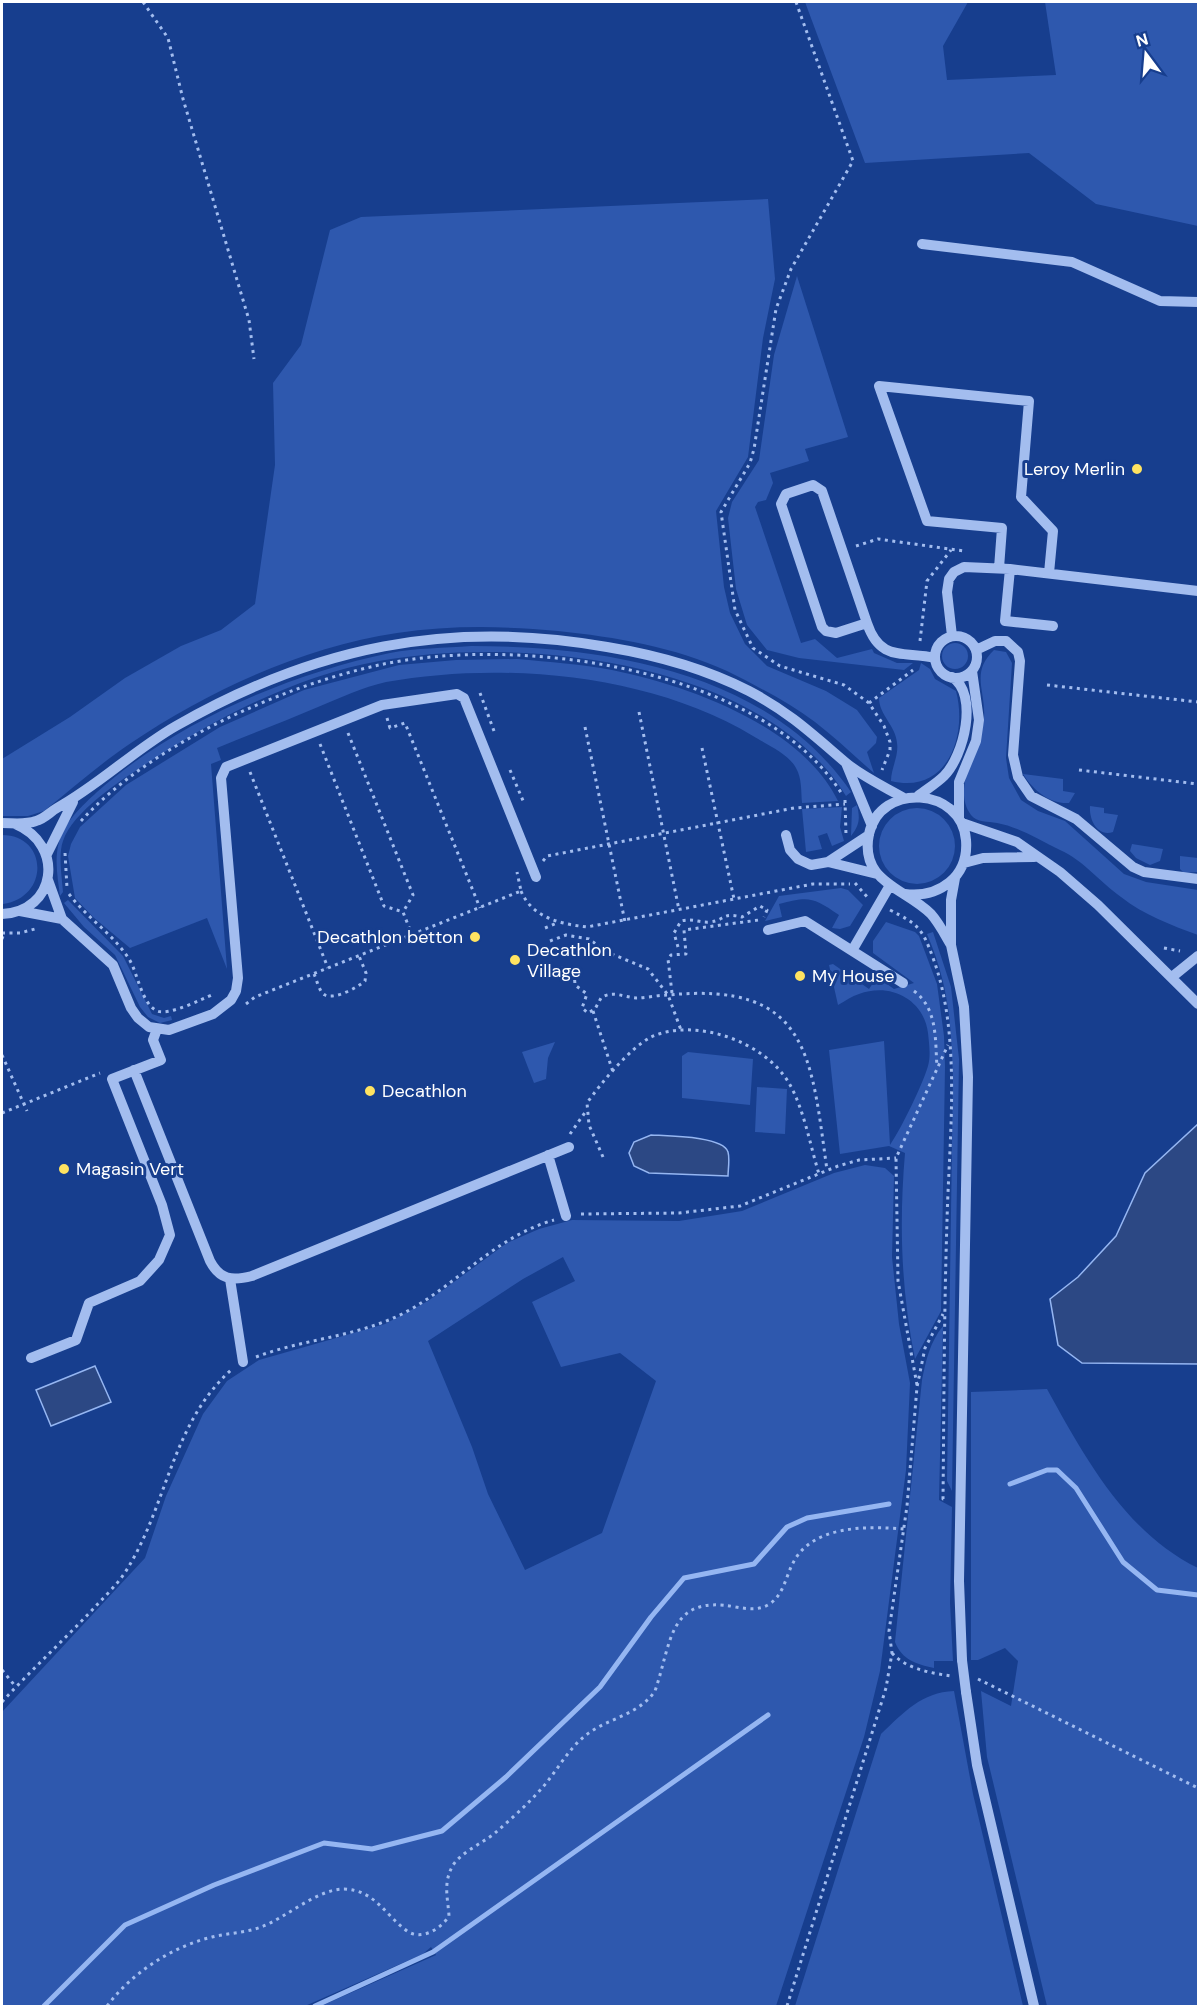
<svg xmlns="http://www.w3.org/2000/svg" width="1200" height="2008" font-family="'DM Sans',sans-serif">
<rect width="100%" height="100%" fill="#173e8e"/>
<path fill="#2e58ae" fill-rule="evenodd" d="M805,2H968L943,46L947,80L1056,75L1045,2H1198V226L1096,204L1029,153L865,163Z
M768,199L775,279L763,338L748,457L716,511L724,587L730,613L745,644L767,666L826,691L857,710L877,737L876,743L867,752L874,773C854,756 836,738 815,722C788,702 757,686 727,671C675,647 615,637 558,631C505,626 450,625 397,633C304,647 209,690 131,743C101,763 73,788 44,811L28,816H2V759L70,717L125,678L181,646L221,630L255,604L275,465L273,383L301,345L330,230L361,217Z
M797,276L848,437L805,449L809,461L770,473L773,483L766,500L758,502L755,507L801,643L815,639L837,658L872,649L874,653L897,663H913L904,670L799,658L767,650L747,625L736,589L728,518L732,502L759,460L774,355Z
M942 656a13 13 0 1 1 26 0a13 13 0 1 1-26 0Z
M471,646C607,646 769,672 851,792L846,796C763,660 521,635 379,661C302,675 225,713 160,755C132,773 74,808 63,841C58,855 62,877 63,892L60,896C58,879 54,860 59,842C64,822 82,806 97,792C174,723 289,674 390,653C416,648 445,648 471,646Z
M994,650L1006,652L1012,663L1006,758L1009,778L1021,800L1038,811L1065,821L1124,874L1146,882L1198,890V935C1171,925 1144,915 1121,897C1100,882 1083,860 1060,850C1039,840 1019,827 997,823C988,821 977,823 971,815C950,787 982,747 984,718C986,690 970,673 994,650Z
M517,659C549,662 582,664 612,670C690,686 801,726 838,801L802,803C801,792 802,778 796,768C789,754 766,744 753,736C650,674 503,661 386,682C363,687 340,698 318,707C285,721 251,734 217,748L221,760L211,764L227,969L207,918L130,948L93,917L75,898L68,856L71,844L80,827L126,785L220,727L304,690L399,665L456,660Z
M921,663L930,669L935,679L956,691C968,736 947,795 891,781C891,768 899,756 897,743C896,726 879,715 879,698L919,670Z
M1023,774L1063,779V791L1075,793L1069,803C1049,804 1033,790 1023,774Z
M857,805C860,818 860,825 851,836L852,808Z
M1090,806L1104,808V813L1118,815L1113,832C1097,837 1089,820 1090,806Z
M842,807L840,827L844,841L832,846L827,833L818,836L822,849L806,852L802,809Z
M879 846a38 38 0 1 1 76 0a38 38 0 1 1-76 0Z
M2,835C48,835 50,897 3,904Z
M1132,844L1163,849L1160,861L1150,865L1136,858L1130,851Z
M1180,856L1198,858V872L1184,873L1180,869Z
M841,888L848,890L863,905L850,926L840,929L832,928L839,915C813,897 809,896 779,904L782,917L765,921L779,896Z
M68,900L123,956L152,1014L164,1018L171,1016L172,1020L160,1023L148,1017L140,1007L115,955L84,927L64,903Z
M886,922L915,932L919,936L937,984L944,1036L945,1067L941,1311L915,1359C901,1290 899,1223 905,1153L889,1146L840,1154L829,1050L884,1041L890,1145C902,1127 922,1086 928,1066C931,1056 929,1043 928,1033C924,1000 891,982 859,994C852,996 845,1001 838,1005L829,965L833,964L869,989L877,977L894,989L914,983L873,953V941Z
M933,932L951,987L959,1059L952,1491L947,1481L953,1078C951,1022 949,986 927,934Z
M555,1042L548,1058L546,1079L534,1083L522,1052Z
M688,1052L753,1059L750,1105L682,1098V1056Z
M757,1087L787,1089L785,1134L755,1132Z
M865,1165L885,1168L894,1176L892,1257L899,1324L910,1383L906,1470L880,1671L864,1737L776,2006H321L436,1955L431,1947L423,1954L305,2006H2V1712L145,1558L166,1496L203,1414L227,1381L259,1360L385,1324L428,1301L507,1243L539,1229L572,1220L679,1221L742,1211L834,1173ZM563,1257L575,1281L532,1302L561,1367L620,1353L656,1381L602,1533L525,1570L488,1494L472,1447L428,1341L523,1279Z
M943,1326L939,1500L952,1507L950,1603L953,1661H934V1668C916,1664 902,1660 895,1642L922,1380C926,1360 930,1342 943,1326Z
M1047,1389C1085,1458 1126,1533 1198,1568V2006H1047L987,1757L981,1691L1011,1706L1018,1661L1005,1648L978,1660H971V1392Z
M954,1691L973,1794L1023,2006H795L881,1734C903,1713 922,1692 954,1691Z"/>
<path fill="#2c4884" stroke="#95b6f2" stroke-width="1.5" d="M1198,1124V1364L1082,1363L1058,1345L1050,1299L1078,1277L1116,1236L1145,1173Z
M651,1135C667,1136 723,1136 728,1152C730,1159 728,1170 728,1176L649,1173L634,1166L629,1153L634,1142Z
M95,1366L111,1402L51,1426L36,1390Z"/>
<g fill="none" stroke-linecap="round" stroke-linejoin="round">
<path stroke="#95b6f2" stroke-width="5" d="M1010,1484L1047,1470H1057L1076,1488L1123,1562L1157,1590L1198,1595
M44,2006L125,1925L214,1885L324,1843L372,1849L442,1831L506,1777L600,1687L651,1617L684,1578L754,1564L787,1527L807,1518L889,1504
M315,2006L433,1952L768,1715"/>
<path stroke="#a3bdef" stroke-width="3" stroke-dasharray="3 4.5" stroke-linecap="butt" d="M143,2L168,38L183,99L249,320L254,359
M796,2L853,161L791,269L776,309L754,449L750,463L721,512L735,610L753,648L780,666L844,685L869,703L884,726L890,742V750L882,770
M856,546L878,539L964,551
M920,641L927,581L951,550
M1047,685L1198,702
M480,693L494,731
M869,703L913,670
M639,712L679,910
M387,718L390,728L405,723L480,908
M585,727L625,922
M348,733L413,895L403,912L412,935
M320,744L384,906L403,912
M702,748L734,899
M510,770L524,803
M1079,770L1198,784
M250,772L328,968
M845,800L846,835
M81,821C150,745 279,687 379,665C516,635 760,666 842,794
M65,853L67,888
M543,861L547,856L794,808L845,804
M855,883L868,898
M521,891C532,918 561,924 587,927L813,884H850
M69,894C87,918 113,934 129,959C138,973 141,1003 157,1011C169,1016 202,999 214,994
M890,910C917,924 922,927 933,958C962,1036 949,1138 947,1221C944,1313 944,1406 943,1499H946
M545,928L557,923
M2,933H20L35,929
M2,939L4,933
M550,941L566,935L589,939L607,952L648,969L668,995L681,1030
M678,947L674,933L681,921C692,918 700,923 710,922C726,920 721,912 742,917L760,906L767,910L764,917
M1164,948L1180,951
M562,968L569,967L574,971L575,985L587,994L582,1008L588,1013L595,1009L601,998C612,990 623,997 636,998C646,998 658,995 668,995C810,981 811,1057 827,1170
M314,974C317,980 319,992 325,995C335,1000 358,987 365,981L366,973L359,956
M914,991C938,1009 935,1040 937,1067
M672,993L668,959L671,955L686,954L684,930L759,920
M246,1004L255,997L521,891L517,872
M593,1011L613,1072
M2,1055L27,1111
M2,1113L100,1073
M570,1134L586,1111
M603,1157L589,1125L587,1103C601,1083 630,1048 651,1037C695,1017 764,1041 789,1083C804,1109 810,1145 819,1174
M581,1214L679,1213L740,1206L838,1166L859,1160L896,1158
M256,1357C303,1339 356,1337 402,1314C455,1287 494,1237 554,1220
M917,1385L898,1281L896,1158L948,1045
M892,1653C906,1669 931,1673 951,1676
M2,1670L16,1687
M978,1679L1198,1788
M2,1702C31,1670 64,1640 94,1608C106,1595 120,1582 129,1566C168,1501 172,1424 231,1370
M107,2006C132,1973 171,1947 212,1937C228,1933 245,1933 261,1927C286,1918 317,1889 344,1889C375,1890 385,1915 407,1931C421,1941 441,1929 449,1916C448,1899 443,1884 452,1867C459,1853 483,1843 495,1833C511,1819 528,1804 542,1788C557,1771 568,1749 586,1735C608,1718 639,1715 655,1691C672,1642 668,1594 736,1607C748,1609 760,1611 771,1603C784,1593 786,1576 793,1563C812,1525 867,1526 904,1529
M787,2006L886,1688L892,1653L889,1631L907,1506L917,1387L925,1348L943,1314"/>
<path stroke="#a3bdef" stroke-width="10" d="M922,244L1072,262L1160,301L1198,302
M813,485L822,491L867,623L836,633L826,631L822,627L781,504L786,494Z
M999,568L1002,528L927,521L879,386L1029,401L1021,497L1053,531L1049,573
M1010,569L1005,621L1053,626
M867,623C880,662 903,651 935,658
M952,636L947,592L949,579L954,572L964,567L1010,569L1198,591
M935 657a21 21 0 1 1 42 0a21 21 0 1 1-42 0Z
M976,650L995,641H1006L1018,652L1020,661L1013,755L1018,777L1031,796L1076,819L1133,867L1144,872L1198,879
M846,763L872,826
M918,796C927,789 937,783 944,776C964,756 979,694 952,677
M959,818V782L976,741L979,720L972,671
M2,823C13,823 25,825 36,821C44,819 50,812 57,808C99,785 134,750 176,726C314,647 449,619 607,647C656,655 704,668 749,691C789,712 811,733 845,762C861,776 885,787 904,798
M962,823L1017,842L1060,872L1098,905L1198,1004
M786,835L790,850L798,859L811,865L828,862L877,874
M47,854L73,802
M828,862L869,835
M964,863L983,858L1034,857
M955,878L951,900V945L964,1007L968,1077L959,1581L962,1660
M48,880L62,919L113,965L131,1008L138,1018L149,1027L169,1030L213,1014L231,1000L236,991L238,978L221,778L226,767L382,705L457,694L464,698L536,877
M905,894C939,898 969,877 966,840C962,787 880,782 869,834C859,882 905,888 931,914C939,923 945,935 951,945
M20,911L62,919
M2,914C56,912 66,845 15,824
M768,930L805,921L903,983
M853,949L889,887
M1172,977L1198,956
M134,1070L210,1261C220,1280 232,1281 252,1276L569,1147
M548,1155L566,1216
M230,1279L243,1362
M31,1358L76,1340L89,1303L140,1281L159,1260L170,1235L162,1205L112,1079L161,1060L153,1040L157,1029
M966,1692L977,1765L1034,2006"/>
<path stroke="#a3bdef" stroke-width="10" d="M962,1660L966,1692"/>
</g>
<g fill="#ffe361" stroke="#173e8e" stroke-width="2">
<circle cx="1137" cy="469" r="6"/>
<circle cx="475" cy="937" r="6"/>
<circle cx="515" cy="960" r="6"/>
<circle cx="800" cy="976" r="6"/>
<circle cx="370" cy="1091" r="6"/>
<circle cx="64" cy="1169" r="6"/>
</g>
<g text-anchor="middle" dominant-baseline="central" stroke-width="6" stroke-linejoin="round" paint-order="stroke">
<g font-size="18" fill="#fff" stroke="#173e8e" text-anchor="start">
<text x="1125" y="469" text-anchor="end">Leroy Merlin</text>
<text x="463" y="937" text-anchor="end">Decathlon betton</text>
<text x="527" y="950">Decathlon<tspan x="527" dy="21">Village</tspan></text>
<text x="812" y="976">My House</text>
<text x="382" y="1091">Decathlon</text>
<text x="76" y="1169">Magasin Vert</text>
</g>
</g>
<rect width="1200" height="2008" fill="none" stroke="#ffffff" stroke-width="6"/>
<g transform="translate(1146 54) rotate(344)" stroke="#173e8e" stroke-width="4.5" paint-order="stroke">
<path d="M0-4.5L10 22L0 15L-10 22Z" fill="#ffffff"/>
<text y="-9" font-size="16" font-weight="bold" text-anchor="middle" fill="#ffffff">N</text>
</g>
</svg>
